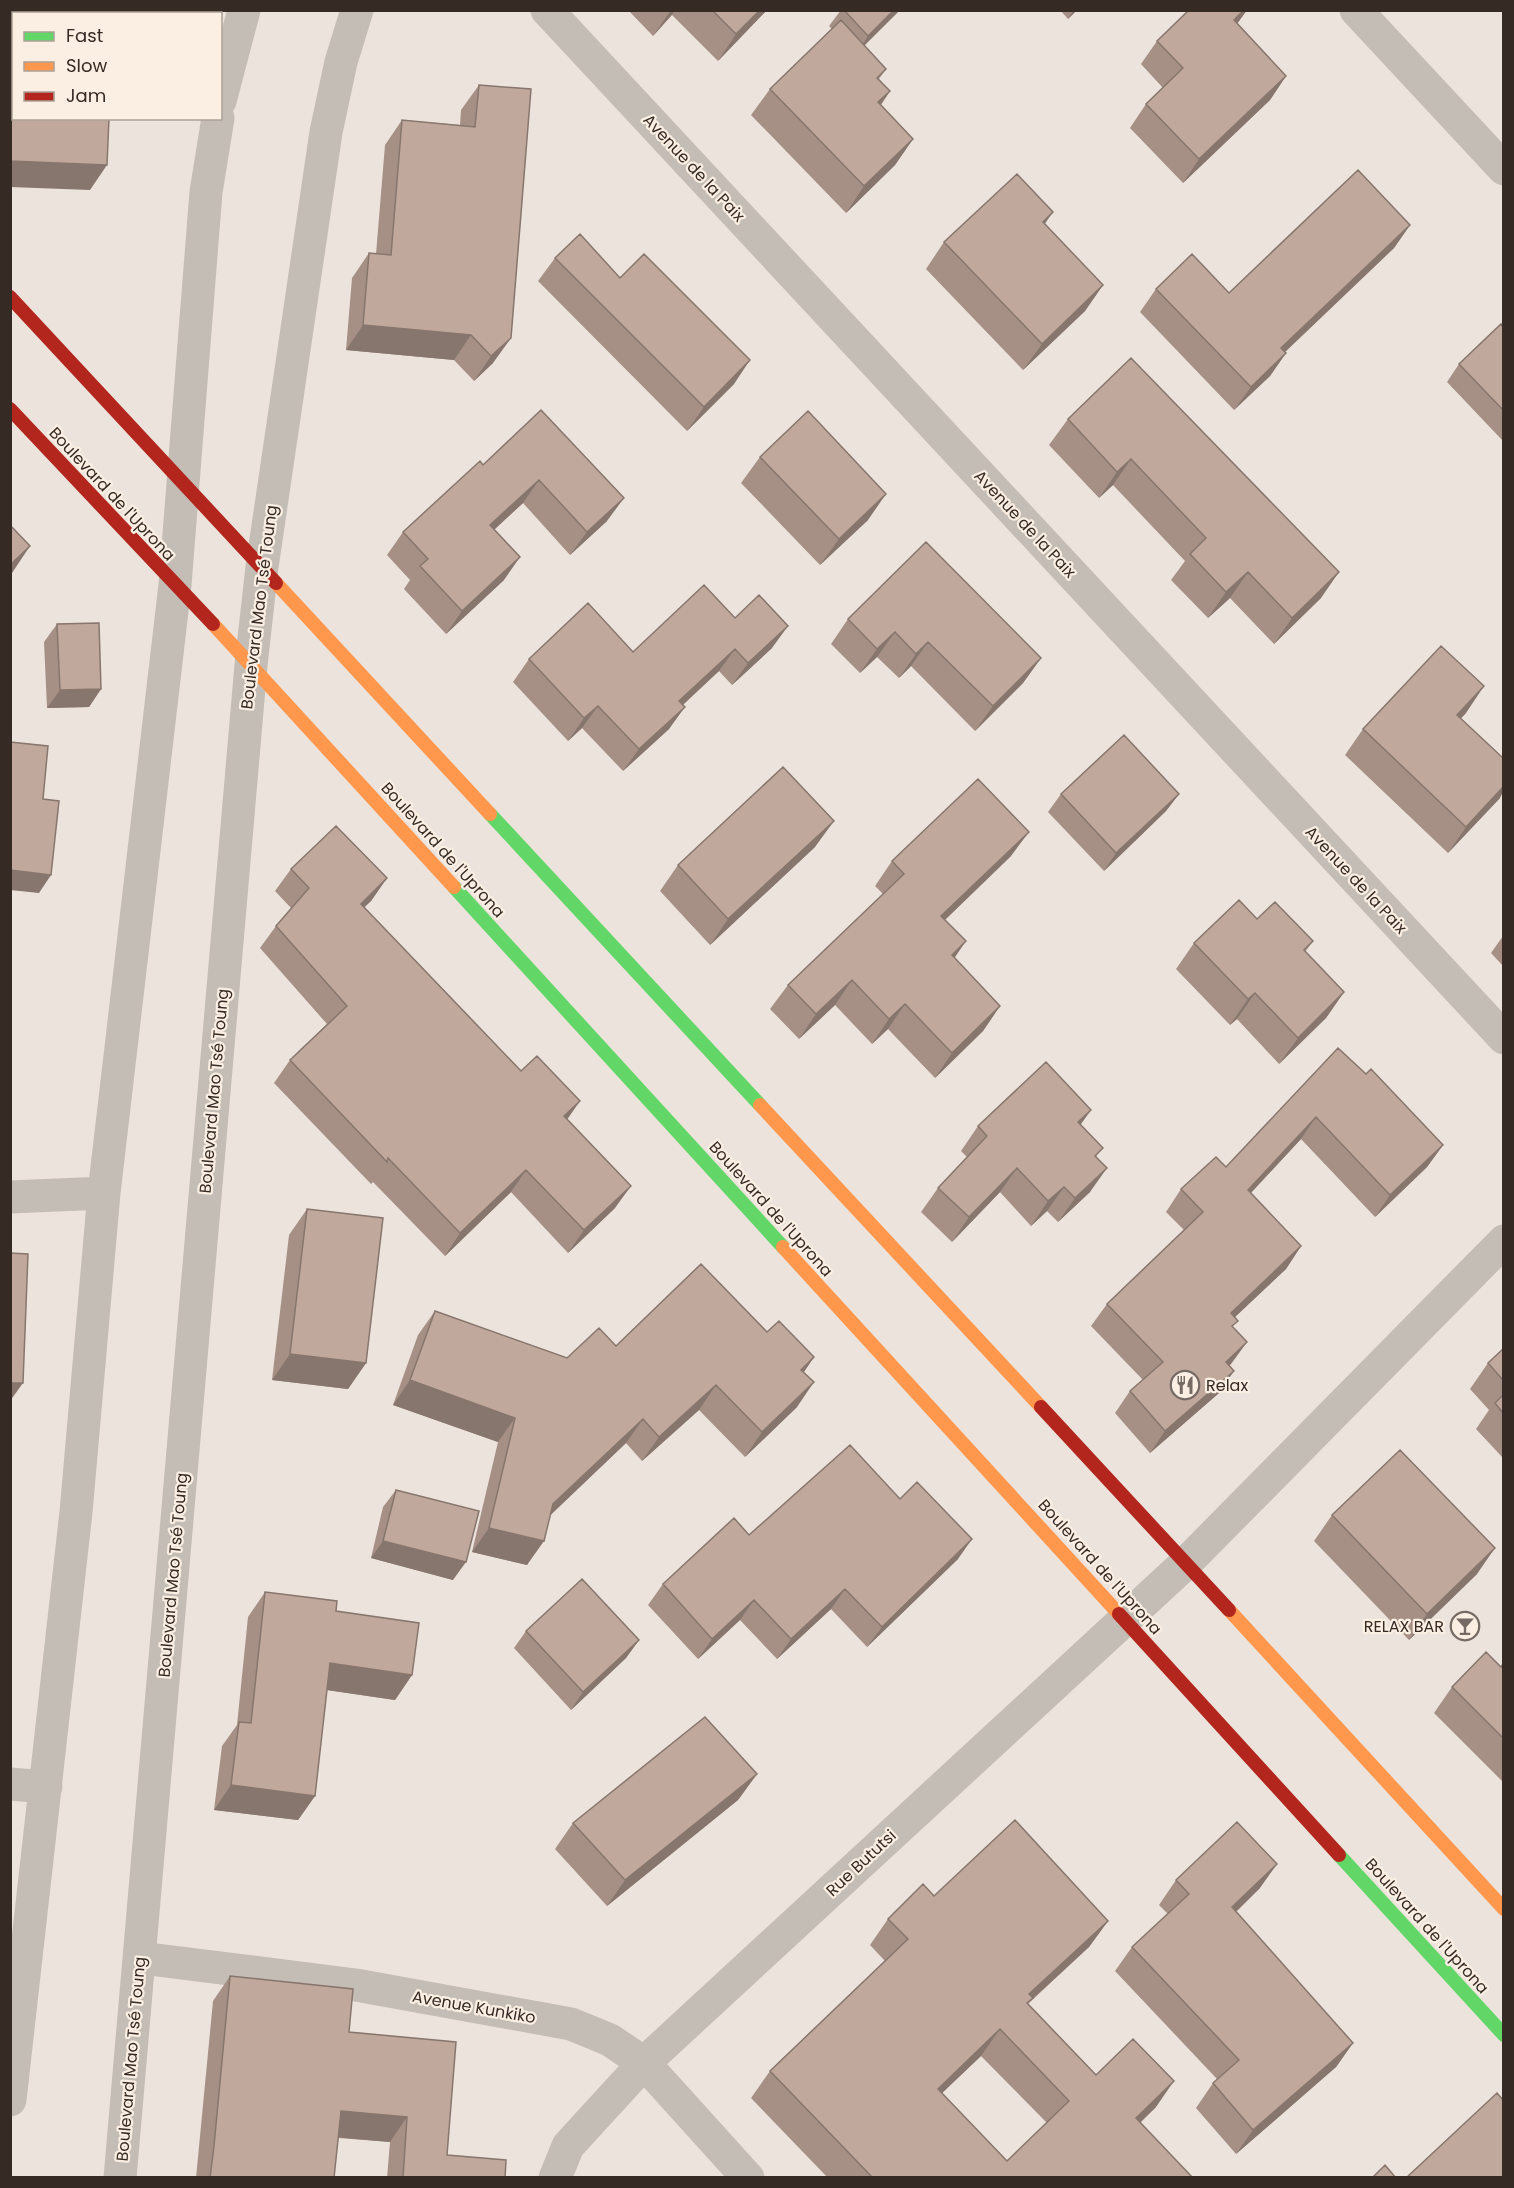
<svg xmlns="http://www.w3.org/2000/svg" width="1514" height="2188" font-family="Poppins,sans-serif">
<rect width="100%" height="100%" fill="#ece4dc"/>
<g fill="none" stroke-linecap="round" stroke-linejoin="round">
<path stroke="#c4bdb6" stroke-width="33" d="M547,10L1504,1038
M1356,10L1504,169
M220,101L244,10
M10,1197L104,1193
M10,1784L46,1787
M141,1958L356,1985L571,2024L610,2040L644,2063L748,2178
M10,2100L76,1512L104,1193L175,585L206,192L218,118
M120,2178L251,665L262,567L326,132L341,62L357,10
M555,2178L568,2146L644,2063L1186,1563L1504,1241"/>
<path stroke="#63d668" stroke-width="14" d="M490,814L760,1105
M454,887L783,1247
M1339,1855L1504,2035"/>
<path stroke="#ff974d" stroke-width="14" d="M276,583L490,814
M213,624L454,887
M760,1105L1041,1407
M783,1247L1119,1614
M1229,1610L1504,1909"/>
<path stroke="#b3261e" stroke-width="14" d="M10,297L276,583
M10,409L213,624
M1041,1407L1229,1610
M1119,1614L1339,1855"/>
</g>
<path fill="#a69086" fill-rule="evenodd" d="M628,10H767L718,61L672,15L653,36Z
M841,10H900L864,45L886,69L879,79L890,91L881,105L913,139L895,165L846,213L751,115L770,89L832,29L829,26Z
M1060,10H1077L1068,19Z
M1189,10H1247L1237,24L1286,76L1270,100L1183,183L1130,128L1146,104L1163,88L1141,64L1157,41Z
M479,85L493,363L474,381L454,360L346,350L352,278L369,253L376,254L385,145L402,120L460,125L461,110Z
M1410,225L1394,248L1285,352L1286,353L1270,376L1234,410L1140,312L1156,289L1229,293Z
M944,242L1103,285L1085,311L1023,370L926,269Z
M555,258L620,278L734,384L687,431L538,281Z
M1503,327V441L1447,382L1459,364Z
M1131,358L1321,598L1274,644L1230,598L1208,618L1171,580L1185,561L1113,485L1099,498L1049,445L1068,419Z
M541,410L607,521L570,555L523,503L494,530L504,580L446,634L404,589L410,580L387,555L403,532L483,465Z
M760,457L868,520L820,565L741,483Z
M735,618L772,648L732,685L719,671L683,705L669,729L623,771L582,728L568,741L513,682L529,659L633,652Z
M848,619L1041,658L1023,683L975,731L911,666L899,678L877,657L860,673L831,644Z
M57,624L101,689L89,707L47,708L44,642Z
M1466,713L1461,718L1500,798L1448,853L1345,755L1363,729Z
M1061,794H1179L1166,811L1104,871L1048,812Z
M815,847L710,945L660,891L678,865Z
M1011,856L945,920L954,958L1000,1006L983,1031L935,1078L888,1029L872,1044L835,1005L799,1039L770,1009L788,985L883,894L875,886L892,861Z
M291,869L387,878L371,901L364,907L567,1119L615,1208L568,1253L511,1192L445,1256L373,1182L371,1184L274,1083L290,1060L327,1024L260,948L276,926L291,908L275,891Z
M1257,919L1313,941L1305,952L1344,992L1326,1018L1279,1064L1237,1019L1230,1025L1176,969L1194,943Z
M1503,936V966L1491,953Z
M1338,1048L1443,1145L1427,1167L1375,1217L1301,1139L1251,1193L1301,1246L1286,1269L1234,1317L1233,1327L1247,1342L1229,1366L1219,1393L1150,1453L1115,1413L1130,1391L1143,1380L1091,1326L1107,1304L1184,1230L1166,1212L1181,1189L1226,1167Z
M1081,1124L1097,1157L1090,1192L1058,1222L1047,1211L1031,1226L1000,1192L952,1242L921,1212L938,1188L967,1157L961,1151L978,1126Z
M307,1209L366,1363L348,1389L272,1380L289,1235Z
M435,1311L567,1358L616,1346L767,1332L814,1357L804,1372L797,1407L745,1457L699,1410L642,1461L626,1443L550,1515L527,1565L472,1552L498,1442L393,1405L418,1335Z
M1503,1349V1458L1476,1429L1489,1410L1470,1389L1488,1363Z
M396,1490L453,1580L371,1558L383,1507Z
M900,1499L958,1559L867,1647L831,1609L777,1659L740,1620L698,1659L648,1605L663,1584L749,1535Z
M1332,1515L1477,1574L1409,1640L1314,1541Z
M265,1592L336,1611L412,1675L395,1700L327,1690L315,1796L298,1820L214,1810L222,1746L237,1725L248,1617Z
M526,1631L639,1640L626,1658L571,1710L514,1648Z
M1503,1664V1782L1434,1713L1452,1687L1501,1667Z
M757,1774L738,1800L607,1906L555,1849L573,1823Z
M1176,1880L1260,1888L1236,1912L1353,2043L1336,2067L1236,2154L1196,2108L1213,2083L1217,2079L1115,1971L1132,1947L1168,1914L1159,1905Z
M934,1896L1108,1921L1089,1947L1028,2004L1096,2075L1156,2107L1140,2122L1193,2178H828L751,2098L770,2071L885,1961L870,1945L888,1919ZM981,2056L1047,2123L1007,2161L942,2093Z
M230,1976L349,2032L447,2155L505,2178H387L390,2142L338,2138L334,2178H196L213,2001Z"/>
<path fill="#87766d" d="M671,10H676L653,36Z
M760,10H767L718,61L736,34Z
M894,10H900L856,54L868,36Z
M1074,10H1077L1068,19Z
M1244,10H1247L1236,25L1234,20Z
M1286,76L1270,100L1183,183L1199,159Z
M890,91L872,117L878,102Z
M913,139L895,165L846,213L864,186Z
M10,161L107,165L90,190L10,187Z
M1053,212L1035,238L1043,222Z
M1410,225L1394,248L1265,371L1281,348Z
M1103,285L1085,311L1023,370L1042,344Z
M363,325L471,335L454,360L346,350Z
M511,338L493,363L474,381L491,356Z
M1286,353L1270,376L1234,410L1251,387Z
M750,360L734,384L687,431L704,407Z
M1131,459L1113,485L1099,498L1117,472Z
M539,480L523,503L474,548L490,525Z
M886,494L868,520L820,565L839,539Z
M624,498L607,521L570,555L587,532Z
M30,546L12,573L10,574V565Z
M520,557L504,580L446,634L462,611Z
M1248,572L1230,598L1208,618L1226,592Z
M1339,572L1321,598L1274,644L1292,618Z
M788,626L772,648L732,685L748,663Z
M895,632L877,657L860,673L877,649Z
M928,642L911,666L899,678L916,654Z
M735,649L719,671L663,723L679,701Z
M1041,658L1023,683L975,731L993,706Z
M1484,686L1466,713L1439,741L1457,715Z
M101,689L89,707L47,708L60,690Z
M598,706L582,728L568,741L584,718Z
M685,707L669,729L623,771L639,749Z
M1503,787V792L1500,798L1448,853L1466,827Z
M1179,794L1166,811L1104,871L1116,853Z
M834,821L815,847L710,945L728,919Z
M1029,832L1011,856L924,940L941,916Z
M10,870L51,875L39,893L10,890Z
M387,878L371,901L345,926L361,904Z
M966,941L949,966L952,955Z
M852,980L835,1005L799,1039L816,1014Z
M1344,992L1326,1018L1279,1064L1298,1038Z
M1255,993L1237,1019L1230,1025L1248,999Z
M905,1004L888,1029L872,1044L889,1019Z
M1000,1006L983,1031L935,1078L952,1053Z
M580,1101L564,1124V1116Z
M1091,1110L1074,1134L1078,1122Z
M1316,1117L1301,1139L1232,1213L1248,1190Z
M1443,1145L1427,1167L1375,1217L1390,1195Z
M1017,1168L1000,1192L952,1242L969,1217Z
M1107,1168L1090,1192L1058,1222L1075,1198Z
M526,1170L511,1192L445,1256L460,1233Z
M631,1186L615,1208L568,1253L584,1230Z
M1064,1187L1047,1211L1031,1226L1048,1201Z
M1301,1246L1286,1269L1215,1336L1231,1313Z
M1247,1342L1231,1364L1210,1384L1226,1362Z
M290,1354L366,1363L348,1389L272,1380Z
M814,1357L797,1382L801,1370Z
M1234,1371L1219,1393L1150,1453L1165,1431Z
M410,1380L515,1418L498,1442L393,1405Z
M814,1382L797,1407L745,1457L762,1432Z
M10,1383H23L10,1401Z
M716,1385L699,1410L642,1461L659,1437Z
M643,1419L626,1443L536,1529L553,1504Z
M489,1528L544,1541L527,1565L472,1552Z
M972,1539L958,1559L867,1647L882,1627Z
M383,1541L466,1562L453,1580L371,1558Z
M1495,1548L1477,1574L1409,1640L1427,1614Z
M845,1589L831,1609L777,1659L791,1639Z
M754,1600L740,1620L698,1659L712,1639Z
M639,1640L626,1658L571,1710L583,1692Z
M330,1663L412,1675L395,1700L313,1688Z
M757,1774L738,1800L607,1906L625,1880Z
M231,1785L315,1796L298,1820L214,1810Z
M1277,1864L1260,1888L1215,1932L1232,1907Z
M1108,1921L1089,1947L1029,2002L1014,2024L1029,1994Z
M1000,2029L981,2056L919,2115L938,2089Z
M1353,2043L1336,2067L1236,2154L1253,2130Z
M1174,2081L1156,2107L1118,2145L1136,2118Z
M341,2111L407,2117L390,2142L323,2136Z"/>
<path fill="#c1a89c" stroke="#87766d" stroke-width="1.5" fill-rule="evenodd" d="M712,10H760L736,34Z
M844,10H894L868,36Z
M1189,10H1244L1234,20L1286,76L1199,159L1146,104L1183,68L1157,41Z
M841,20L886,69L877,78L890,91L878,102L913,139L864,186L770,89Z
M10,48H14V118H109L107,165L10,161Z
M479,85L531,89L511,338L491,356L471,335L363,325L369,253L391,255L402,120L475,127Z
M1358,170L1410,225L1281,348L1286,353L1251,387L1156,289L1192,254L1229,293Z
M1017,174L1053,212L1043,222L1103,285L1042,344L944,242Z
M580,234L620,278L644,254L750,360L704,407L555,258Z
M1501,324L1503,327V410L1459,364Z
M1131,358L1339,572L1292,618L1248,572L1226,592L1190,554L1206,538L1131,459L1117,472L1068,419Z
M541,410L624,498L587,532L539,480L490,525L520,557L462,611L420,566L428,559L403,532L480,461L483,465Z
M808,411L886,494L839,539L760,457Z
M10,525L30,546L10,565Z
M926,542L1041,658L993,706L928,642L916,654L895,632L877,649L848,619Z
M704,585L735,618L759,595L788,626L748,663L735,649L679,701L685,707L639,749L598,706L584,718L529,659L588,603L633,652Z
M99,623L101,689L60,690L57,624Z
M1441,646L1484,686L1457,715L1503,758V787L1466,827L1363,729Z
M1124,735L1179,794L1116,853L1061,794Z
M10,742L48,746L43,799L59,801L51,875L10,870Z
M783,767L834,821L728,919L678,865Z
M978,779L1029,832L941,916L966,941L952,955L1000,1006L952,1053L905,1004L889,1019L852,980L816,1014L788,985L904,874L892,861Z
M336,826L387,878L361,904L521,1071L537,1056L580,1101L564,1116L631,1186L584,1230L526,1170L460,1233L388,1158L387,1162L290,1060L347,1006L276,926L309,888L291,869Z
M1239,900L1257,919L1275,902L1313,941L1304,950L1344,992L1298,1038L1255,993L1248,999L1194,943Z
M1338,1048L1366,1074L1371,1069L1443,1145L1390,1195L1316,1117L1248,1190L1301,1246L1231,1313L1238,1321L1232,1326L1247,1342L1226,1362L1234,1371L1165,1431L1130,1391L1163,1362L1107,1304L1203,1212L1181,1189L1216,1157L1226,1167Z
M1046,1062L1091,1110L1078,1122L1103,1148L1095,1156L1107,1168L1075,1198L1064,1187L1048,1201L1017,1168L969,1217L938,1188L987,1136L978,1126Z
M307,1209L383,1218L366,1363L290,1354Z
M10,1253L28,1254L23,1383H10Z
M701,1264L767,1332L779,1321L814,1357L801,1370L814,1382L762,1432L716,1385L659,1437L643,1419L553,1504L544,1541L489,1528L515,1418L410,1380L435,1311L567,1358L599,1328L616,1346Z
M1503,1349V1380L1488,1363Z
M1503,1395V1413L1495,1403Z
M850,1445L900,1499L917,1482L972,1539L882,1627L845,1589L791,1639L754,1600L712,1639L663,1584L734,1518L749,1535Z
M1400,1450L1495,1548L1427,1614L1332,1515Z
M396,1490L479,1511L466,1562L383,1541Z
M582,1579L639,1640L583,1692L526,1631Z
M265,1592L337,1601L336,1611L419,1623L412,1675L330,1663L315,1796L231,1785L239,1722L251,1723Z
M1486,1652L1501,1667L1503,1664V1738L1452,1687Z
M705,1717L757,1774L625,1880L573,1823Z
M1015,1820L1108,1921L1029,1994L1033,1998L1027,2003L1096,2075L1133,2039L1174,2081L1136,2118L1193,2178H873L770,2071L908,1939L888,1919L923,1884L934,1896ZM1000,2029L1069,2101L1007,2161L938,2089Z
M1237,1822L1277,1864L1232,1907L1353,2043L1253,2130L1213,2083L1239,2060L1132,1947L1189,1894L1176,1880Z
M230,1976L353,1989L349,2032L456,2042L447,2155L506,2160L505,2178H403L407,2117L341,2111L334,2178H210L214,2146Z
M1497,2093L1503,2100V2178H1406Z
M1385,2165L1396,2178H1372Z"/>
<defs>
<g id="restaurant-ring" transform="scale(1.5)"><circle r="9.5" fill="#faefe2" stroke="#756b64" stroke-width="1.5"/><path d="M-5-6h1v4h1v-4h1v4h1v-4h1v5L-1.5 .5V6h-2V.5L-5-1ZM5-6V6H3V1.5H1.5Q1.5-4 5-6Z" fill="#756b64"/></g>
<g id="bar-ring" transform="scale(1.5)"><circle r="9.5" fill="#faefe2" stroke="#756b64" stroke-width="1.5"/><path d="M-6-5H6L.8 .8V4.5H3.5V6h-7V4.5H-.8V.8Z" fill="#756b64"/></g>
</defs>
<g fill-rule="evenodd">
<use href="#restaurant-ring" x="1185" y="1385"/>
<use href="#bar-ring" x="1465" y="1626"/>
</g>
<g text-anchor="middle" dominant-baseline="central" stroke-width="4.5" stroke-linejoin="round" paint-order="stroke">
<g font-size="16" fill="#352a24" stroke="#faefe2">
<text transform="translate(694 168) rotate(47)">Avenue de la Paix</text>
<text transform="translate(112 494) rotate(47)">Boulevard de l'Uprona</text>
<text transform="translate(1025 524) rotate(47)">Avenue de la Paix</text>
<text transform="translate(259 607) rotate(-83)">Boulevard Mao Tsé Toung</text>
<text transform="translate(443 850) rotate(48)">Boulevard de l'Uprona</text>
<text transform="translate(1356 880) rotate(47)">Avenue de la Paix</text>
<text transform="translate(214 1091) rotate(-85)">Boulevard Mao Tsé Toung</text>
<text transform="translate(771 1209) rotate(48)">Boulevard de l'Uprona</text>
<text transform="translate(1100 1567) rotate(48)">Boulevard de l'Uprona</text>
<text transform="translate(173 1575) rotate(-85)">Boulevard Mao Tsé Toung</text>
<text transform="translate(861 1863) rotate(-43)">Rue Bututsi</text>
<text transform="translate(1427 1926) rotate(48)">Boulevard de l'Uprona</text>
<text transform="translate(474 2007) rotate(10)">Avenue Kunkiko</text>
<text transform="translate(131 2059) rotate(-85)">Boulevard Mao Tsé Toung</text>
</g>
<g font-size="16" fill="#352a24" stroke="#faefe2" text-anchor="start">
<text x="1206" y="1385">Relax</text>
<text x="1444" y="1626" text-anchor="end">RELAX BAR</text>
</g>
</g>
<rect width="1514" height="2188" fill="none" stroke="#352a24" stroke-width="24"/>
<rect x="12" y="12" width="210" height="108" fill="#faefe2" stroke="#aba096" stroke-width="1.5"/>
<rect x="24" y="32" width="30" height="9" fill="#63d668" stroke="#aba096" stroke-width="1.5"/>
<text x="66" y="42" font-size="18" fill="#352a24">Fast</text>
<rect x="24" y="62" width="30" height="9" fill="#ff974d" stroke="#aba096" stroke-width="1.5"/>
<text x="66" y="72" font-size="18" fill="#352a24">Slow</text>
<rect x="24" y="92" width="30" height="9" fill="#b3261e" stroke="#aba096" stroke-width="1.5"/>
<text x="66" y="102" font-size="18" fill="#352a24">Jam</text>
</svg>
